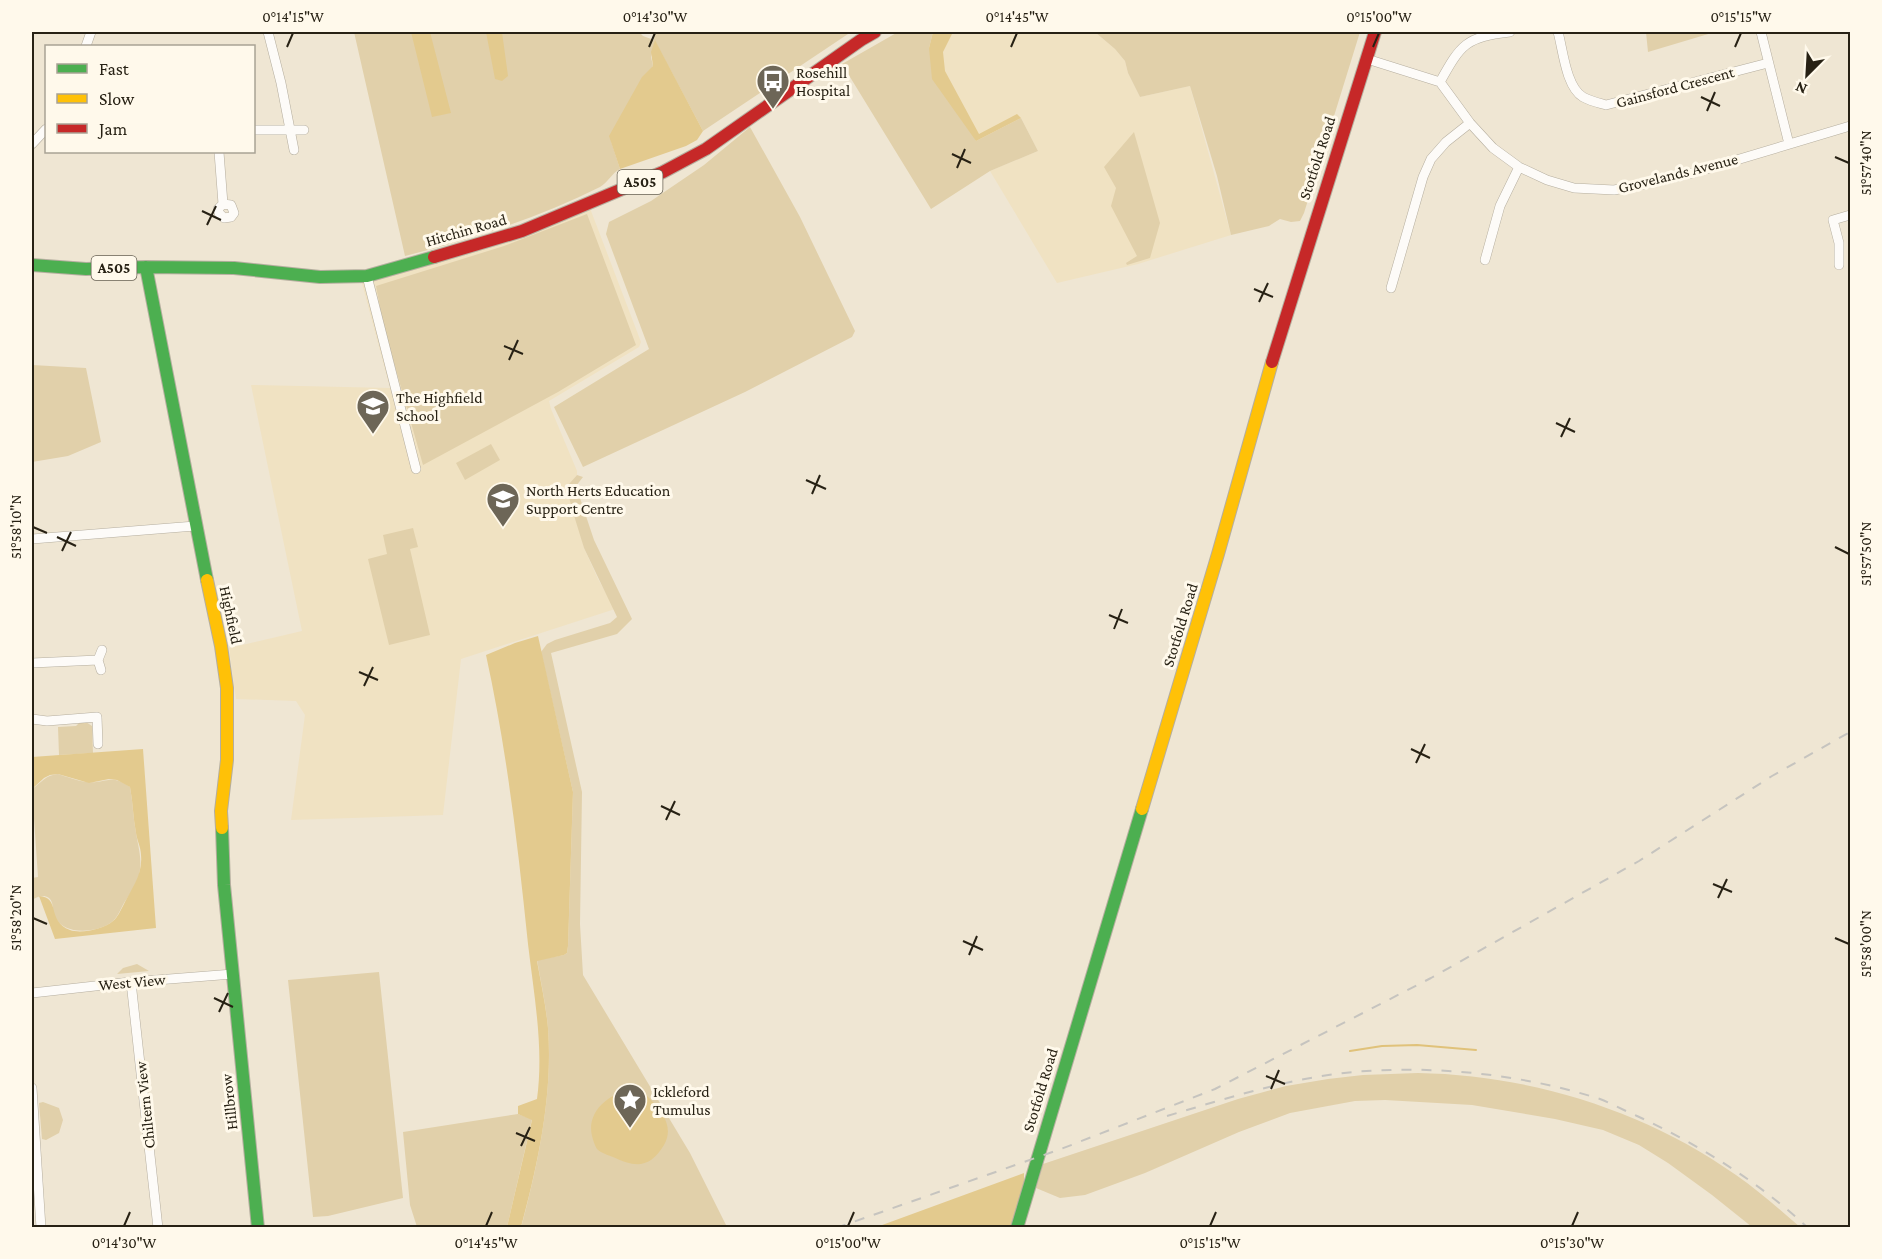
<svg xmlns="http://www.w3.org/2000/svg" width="1882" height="1259" font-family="'Crimson Pro',serif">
<rect width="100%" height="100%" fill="#efe6d3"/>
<path fill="#f0e2c2" d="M933,32H1095L1115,49L1125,61L1128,73L1140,97L1190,86L1231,235L1138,264L1057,283L990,171L1038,151L1021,118L976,141L932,79Z
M588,203L641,342L639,347L549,401L551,409L577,471V475L569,484L584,548L598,579L615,609L461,659L443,815L291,820L305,715L296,701L236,699L229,648L302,631L251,385L390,388L362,283Z"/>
<path fill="#e1d0aa" d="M354,32H639L643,36L654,40L652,32H847L848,34L703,131L655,41L651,57L653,66L611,141L620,169C612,173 608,182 600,187C538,218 472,239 405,256Z
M898,32H933L929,48L976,141L1021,118L1038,151L990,171L931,209L842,64Z
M1095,32H1360L1304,213L1300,221L1291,222L1280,219L1269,226L1231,235L1217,176L1190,86L1140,97L1128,73L1125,61L1115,49Z
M1646,32H1715L1648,52Z
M750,127L800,217L855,331L852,337L745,392L583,467L554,407L649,349L606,234L609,222L651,201L704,165Z
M1134,132L1160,223L1150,258L1127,265L1126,263L1137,256L1111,206L1116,188L1104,167Z
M587,214L636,345L558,392L423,465L383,324L376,286L504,246Z
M32,365L86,368L101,442L68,456L32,462Z
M491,444L500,460L465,480L456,463Z
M577,475L583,477L576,486L594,540L632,619L617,634L551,653L582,792L580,924L583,975L690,1153L727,1227L521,1228C538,1164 553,1095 548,1028C546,1005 541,983 537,960L564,955L567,953L568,946L573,792L541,652L547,644L555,640L610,623L617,617L584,548L572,509L569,497V484Z
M413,528L418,547L410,549L430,635L389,645L368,559L387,554L383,535Z
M86,722L92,726L93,753L59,755L58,727L76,726L79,723Z
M58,774C68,777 77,781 87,782C106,784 110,773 130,787C133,803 133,818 136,833C139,851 143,861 138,879C135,888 129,895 124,903C119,912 117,920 107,925C92,933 62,935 54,915C52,910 54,902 49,898C43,894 37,897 32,900V878L38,877L32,789C42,782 46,775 58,774Z
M137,964L149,971L117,974L123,968Z
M379,972L403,1198L328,1216L313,1217L288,980Z
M1418,1073C1530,1075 1644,1110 1736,1175C1759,1191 1779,1209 1800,1227H1752L1712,1195L1668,1163L1639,1145L1603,1130L1555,1119L1472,1105L1385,1100L1355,1101L1290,1113L1239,1132L1145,1173L1085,1195L1060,1198L1036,1188L1043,1164L1238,1099L1286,1086L1328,1079L1363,1075Z
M43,1102L59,1108L63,1120L59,1133L46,1140L42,1139L39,1103Z
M518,1114L532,1119L507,1227H417L410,1205L403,1132Z"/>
<path fill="#e3ca8e" d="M411,32H430L451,113L432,117Z
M486,32H502L508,76L502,81L495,79Z
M933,32H956L952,34L943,52L945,71L979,134L1017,114L1021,118L976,141L932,79L929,48Z
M655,40L703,131L697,140L686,146L620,169L609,136L642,77L653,66L651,52Z
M538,636L573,792L568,946L567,953L564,955L537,961C541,983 546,1006 548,1028C553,1095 538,1164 521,1227H507L532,1120L518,1114V1106L537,1099C544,1047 534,996 528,944C518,847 507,751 486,655L515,643Z
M143,749L156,928L55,939L39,896C61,897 46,921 70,930C81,934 104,929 113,921C118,917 120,911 123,906C131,889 143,875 141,855C141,848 137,840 136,833C133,818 133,802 130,787L117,780L109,779L89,783L58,774L50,775L44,778L32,789V757Z
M632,1089C635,1090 638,1089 641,1091C644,1092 648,1097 651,1100C663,1112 674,1128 664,1145C650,1168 636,1168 613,1157C608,1155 601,1153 597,1149C595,1146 593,1140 592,1136C586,1111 610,1093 632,1089Z
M1024,1173V1185L1011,1227L874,1228Z"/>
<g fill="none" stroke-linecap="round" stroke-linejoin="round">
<path stroke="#e0c27a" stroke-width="2" d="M1350,1051L1382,1046L1417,1045L1476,1050"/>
<g stroke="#b5ae9f" stroke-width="10">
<path id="street" d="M268,32L281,83L294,150
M1558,32C1563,50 1566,87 1583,97C1590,101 1599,103 1606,105L1768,63
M1761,32L1789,144
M86,46L91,32
M1367,59L1440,82L1470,123L1493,148L1519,167L1547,180L1574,188L1614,190L1641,185L1693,173L1850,126
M1440,82C1461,44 1466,37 1510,32
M254,130H304
M32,144L46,129
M219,152L223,204L218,209L219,213L224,218L231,217L234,213L231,205L223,204
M1485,260L1500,206L1519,167
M1839,265V243L1833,220L1850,215
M367,276L416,469
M1391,288L1423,177L1431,159L1446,142L1470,123
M32,539L195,526
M32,663L98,660
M101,670L98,660L102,650
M32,719L47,721L97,717L98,744
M131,982L158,1228
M32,993L131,982L233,974
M32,1088L41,1228"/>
</g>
<g stroke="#b5ae9f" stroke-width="14">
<path id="fast" d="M32,265L86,269L146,267L234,268L320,277L367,276L434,257
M146,267L207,580
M222,828L224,885L258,1228
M1017,1228L1142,809"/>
</g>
<g stroke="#b5ae9f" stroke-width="14">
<path id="slow" d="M207,580L221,646L227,688V760L221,811L222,828
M1142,809L1218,554L1272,362"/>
</g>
<g stroke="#b5ae9f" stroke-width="14">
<path id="jam" d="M434,257L522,231L663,172L706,149L861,40L875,32
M1272,362L1375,32"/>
</g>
<use href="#street" stroke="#fdfbf8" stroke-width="9"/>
<use href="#fast" stroke="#4caf50" stroke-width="12"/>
<use href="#slow" stroke="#ffc107" stroke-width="12"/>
<use href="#jam" stroke="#c62828" stroke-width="12"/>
<path stroke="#c6c4bf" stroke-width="2" stroke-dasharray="10 10" stroke-linecap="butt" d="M1167,1116C1228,1098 1289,1078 1353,1072C1434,1065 1522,1074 1600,1099C1613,1104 1625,1111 1637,1116C1698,1144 1759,1182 1808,1228
M836,1228L1061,1149L1215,1089L1431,978L1639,861L1772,776L1850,732"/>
</g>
<path fill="none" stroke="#272114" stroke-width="2" d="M287,47L293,33M649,47L655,33M1011,47L1017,33M1373,47L1379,33M1735,47L1741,33M1701,97L1720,106M1707,111L1715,92M952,154L971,163M1835,157L1849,163M957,168L965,149M202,211L221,220M207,225L216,206M1254,289L1273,297M1259,302L1268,283M504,346L523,354M509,360L518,340M1556,423L1575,432M1561,437L1570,418M806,480L826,489M812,494L820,475M33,527L47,533M57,537L76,546M1835,547L1849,554M62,551L71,532M1109,615L1128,623M1114,629L1122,609M359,672L378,680M364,686L373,667M1411,749L1430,758M1416,763L1425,744M661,806L680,815M666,820L675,801M1713,884L1732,892M1718,898L1727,879M33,918L47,924M1835,938L1849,944M963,941L983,950M969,955L977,936M214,998L233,1007M219,1012L228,993M1266,1076L1285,1084M1271,1089L1279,1070M516,1133L535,1141M521,1146L530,1127M124,1226L130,1212M486,1226L492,1212M848,1226L854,1212M1210,1226L1216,1212M1572,1226L1578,1212"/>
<defs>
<g id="bus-pin" transform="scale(1.725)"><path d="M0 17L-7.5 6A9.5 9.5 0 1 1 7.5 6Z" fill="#6d6657" stroke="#fff9eb"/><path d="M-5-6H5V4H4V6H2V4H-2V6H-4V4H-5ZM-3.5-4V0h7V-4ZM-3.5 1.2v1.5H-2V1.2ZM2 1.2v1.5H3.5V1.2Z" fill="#fff"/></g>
<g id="school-pin" transform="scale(1.725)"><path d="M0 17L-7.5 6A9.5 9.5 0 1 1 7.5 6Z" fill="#6d6657" stroke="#fff9eb"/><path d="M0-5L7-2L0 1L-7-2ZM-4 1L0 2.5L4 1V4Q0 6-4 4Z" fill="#fff"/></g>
<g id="sight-pin" transform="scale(1.725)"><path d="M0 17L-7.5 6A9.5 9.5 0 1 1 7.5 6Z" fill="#6d6657" stroke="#fff9eb"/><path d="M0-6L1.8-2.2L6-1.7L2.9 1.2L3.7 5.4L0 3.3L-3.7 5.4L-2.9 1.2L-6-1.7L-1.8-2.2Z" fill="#fff"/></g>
</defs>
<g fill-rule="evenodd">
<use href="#bus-pin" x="773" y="81"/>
<use href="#school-pin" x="373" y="406"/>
<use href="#school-pin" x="503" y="499"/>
<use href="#sight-pin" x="630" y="1100"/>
</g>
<g text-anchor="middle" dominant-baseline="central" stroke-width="6" stroke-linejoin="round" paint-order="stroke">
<g fill="#fff9eb" stroke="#686254" stroke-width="1.5">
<rect x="617.5" y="170" width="45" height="24" rx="4.5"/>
<rect x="91.5" y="256" width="45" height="24" rx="4.5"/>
</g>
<g font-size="15" font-weight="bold" fill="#272114">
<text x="640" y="182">A505</text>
<text x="114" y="268">A505</text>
</g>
<g font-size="16" fill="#272114" stroke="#fff9eb" text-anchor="start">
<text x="796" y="72">Rosehill<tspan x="796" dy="18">Hospital</tspan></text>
<text x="396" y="397">The Highfield<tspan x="396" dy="18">School</tspan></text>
<text x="526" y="490">North Herts Education<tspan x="526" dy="18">Support Centre</tspan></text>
<text x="653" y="1091">Ickleford<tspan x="653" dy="18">Tumulus</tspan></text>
</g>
<g font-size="16" fill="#272114" stroke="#fff9eb">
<text transform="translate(1675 87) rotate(-15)">Gainsford Crescent</text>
<text transform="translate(1317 158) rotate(-72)">Stotfold Road</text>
<text transform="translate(1678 173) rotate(-14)">Grovelands Avenue</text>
<text transform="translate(466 230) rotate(-16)">Hitchin Road</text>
<text transform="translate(231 615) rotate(78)">Highfield</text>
<text transform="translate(1180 625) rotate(-73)">Stotfold Road</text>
<text transform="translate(132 982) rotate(-5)">West View</text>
<text transform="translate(1040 1090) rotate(-73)">Stotfold Road</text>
<text transform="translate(229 1102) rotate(-96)">Hillbrow</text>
<text transform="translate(145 1105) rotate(-96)">Chiltern View</text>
</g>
</g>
<rect width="1882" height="1259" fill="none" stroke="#fff9eb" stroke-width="66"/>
<rect x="45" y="45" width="210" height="108" fill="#fff9eb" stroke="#a9a395" stroke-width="1.5"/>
<rect x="57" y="64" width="30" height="9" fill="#4caf50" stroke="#a9a395" stroke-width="1.5"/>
<text x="99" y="75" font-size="18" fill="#272114">Fast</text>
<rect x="57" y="94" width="30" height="9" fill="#ffc107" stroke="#a9a395" stroke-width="1.5"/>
<text x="99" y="105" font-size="18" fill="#272114">Slow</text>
<rect x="57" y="124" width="30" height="9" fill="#c62828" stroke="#a9a395" stroke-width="1.5"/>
<text x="99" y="135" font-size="18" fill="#272114">Jam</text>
<g transform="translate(1807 75) rotate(204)" stroke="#fff9eb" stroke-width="4.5" paint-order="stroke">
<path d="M0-4.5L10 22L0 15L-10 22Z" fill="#272114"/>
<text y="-9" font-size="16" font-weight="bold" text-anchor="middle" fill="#272114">N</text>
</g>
<rect x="33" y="33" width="1816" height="1193" fill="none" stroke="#272114" stroke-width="2"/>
<g font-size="15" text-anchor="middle" fill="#272114">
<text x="293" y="22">0°14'15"W</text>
<text x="655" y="22">0°14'30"W</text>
<text x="1017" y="22">0°14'45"W</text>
<text x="1379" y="22">0°15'00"W</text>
<text x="1741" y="22">0°15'15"W</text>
<text transform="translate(1866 163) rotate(-90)" y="5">51°57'40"N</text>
<text transform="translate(16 527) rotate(-90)" y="5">51°58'10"N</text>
<text transform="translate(1866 554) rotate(-90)" y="5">51°57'50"N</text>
<text transform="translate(16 918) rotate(-90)" y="5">51°58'20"N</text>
<text transform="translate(1866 944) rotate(-90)" y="5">51°58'00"N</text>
<text x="124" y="1248">0°14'30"W</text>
<text x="486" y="1248">0°14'45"W</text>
<text x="848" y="1248">0°15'00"W</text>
<text x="1210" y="1248">0°15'15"W</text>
<text x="1572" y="1248">0°15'30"W</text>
</g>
</svg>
